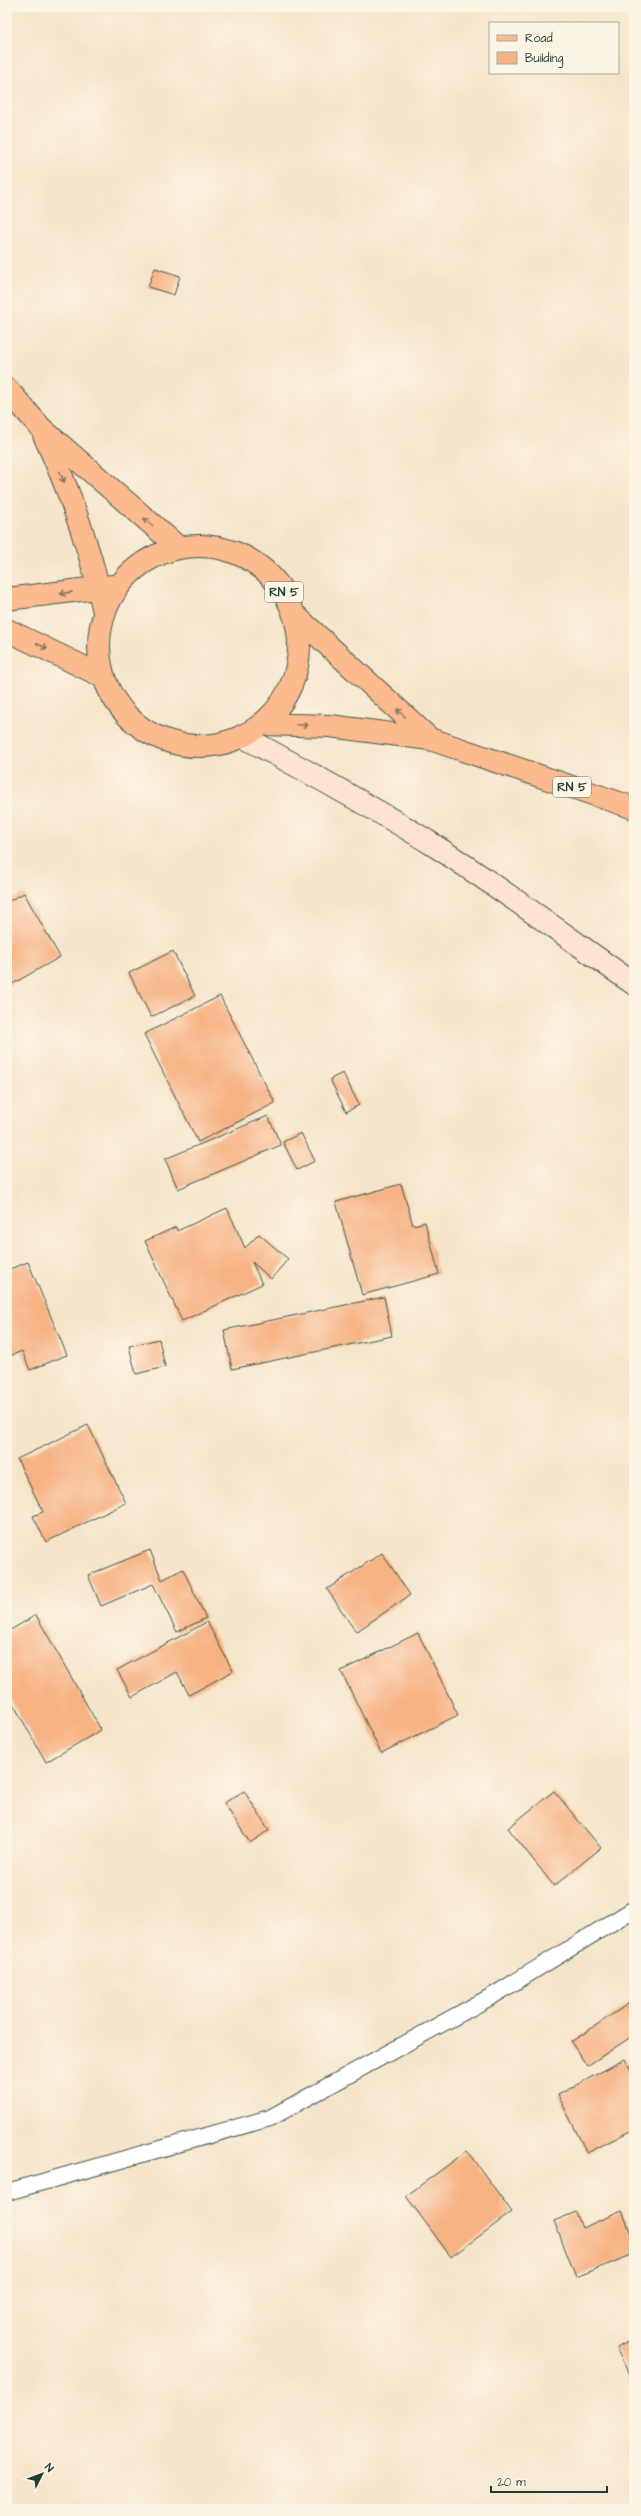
<svg xmlns="http://www.w3.org/2000/svg" width="641" height="2516" font-family="'Architects Daughter',sans-serif">
<rect width="100%" height="100%" fill="#fcf5e5"/>
<filter id="ink" filterUnits="userSpaceOnUse"><feTurbulence type="fractalNoise" baseFrequency=".025" numOctaves="2"/><feDisplacementMap in="SourceGraphic" scale="8" xChannelSelector="R" yChannelSelector="G"/><feConvolveMatrix kernelMatrix="1 2 1 2 8 2 1 2 1" color-interpolation-filters="sRGB"/></filter>
<filter id="wash" filterUnits="userSpaceOnUse"><feTurbulence type="fractalNoise" baseFrequency=".012" numOctaves="4" result="noise"/><feDisplacementMap in="SourceGraphic" scale="16" xChannelSelector="R" yChannelSelector="G"/><feGaussianBlur stdDeviation="0.9" result="paint"/><feColorMatrix in="noise" values="0 0 0 0 0 0 0 0 0 0 0 0 0 0 0 0 0 1.4 0 .05"/><feComposite in="paint" operator="in"/></filter>
<g filter="url(#wash)">
<rect width="100%" height="100%" fill="#f5e4c9"/>
<g id="blocks">
<path fill="#f7b284" d="M155,268L180,276L174,295L148,287Z
M24,893L60,957L7,987V902Z
M173,951L195,996L151,1017L129,973Z
M220,996L275,1103L198,1142L144,1034Z
M343,1073L359,1105L346,1112L330,1079Z
M268,1116L281,1145L178,1189L165,1159Z
M301,1133L315,1161L297,1170L283,1142Z
M401,1184L413,1225L425,1222L439,1274L362,1295L336,1202Z
M227,1208L245,1248L259,1234L288,1259L271,1279L252,1262L262,1284L182,1321L145,1241L176,1227L177,1231Z
M28,1262L67,1355L30,1370L22,1351L7,1357V1270Z
M384,1297L392,1336L232,1369L224,1330Z
M159,1339L165,1367L136,1374L129,1346Z
M88,1425L126,1503L46,1542L33,1516L43,1512L17,1459Z
M150,1550L162,1580L183,1569L206,1618L177,1632L153,1584L101,1606L88,1575Z
M382,1553L410,1595L356,1632L327,1589Z
M36,1615L101,1730L46,1762L7,1693V1632Z
M207,1622L233,1671L189,1695L177,1672L132,1697L117,1670Z
M418,1633L458,1715L381,1753L341,1671Z
M244,1791L269,1830L250,1843L224,1803Z
M554,1791L601,1848L554,1886L508,1828Z
M634,2000V2035L587,2066L571,2042Z
M625,2059L634,2076V2129L587,2153L558,2095Z
M467,2151L512,2212L451,2257L406,2196Z
M622,2211L634,2241V2254L576,2277L554,2221L576,2212L582,2228Z
M634,2339V2384L616,2348Z"/>
</g>
</g>
<g filter="url(#ink)">
<use href="#blocks" fill-opacity="0" stroke="#3f564a" stroke-width="1"/>
<g fill="none" stroke-linecap="round" stroke-linejoin="round">
<g stroke="#3f564a" stroke-width="18">
<path id="service" d="M7,2192L270,2118L494,1995L634,1909"/>
</g>
<g stroke="#3f564a" stroke-width="24">
<path id="secondary" d="M242,736C306,771 370,805 432,844C501,888 567,937 634,984"/>
</g>
<g stroke="#3f564a" stroke-width="24">
<path id="primary" d="M7,389L41,428L178,547
M44,435C70,492 91,550 104,612
M99 646a100 100 0 1 1 200 0a100 100 0 1 1-200 0Z
M7,599L113,586
M294,614L430,739
M7,630L104,677
M263,724L330,726L430,739L634,808"/>
</g>
<use href="#service" stroke="#fff" stroke-width="16"/>
<use href="#secondary" stroke="#fee3d2" stroke-width="22"/>
<use href="#primary" stroke="#fcba8e" stroke-width="22"/>
</g>
<defs><path id="oneway-shaft" d="M-6 0H5M1.5-3L5.5 0L1.5 3" fill="none" stroke-width="1.6" stroke-linecap="round" stroke-linejoin="round"/></defs>
<g stroke="#82755c">
<use href="#oneway-shaft" transform="translate(62 477) rotate(68)"/>
<use href="#oneway-shaft" transform="translate(148 522) rotate(-140)"/>
<use href="#oneway-shaft" transform="translate(66 593) rotate(172)"/>
<use href="#oneway-shaft" transform="translate(42 646) rotate(25)"/>
<use href="#oneway-shaft" transform="translate(401 713) rotate(-138)"/>
<use href="#oneway-shaft" transform="translate(302 725) rotate(3)"/>
</g>
</g>
<g text-anchor="middle" dominant-baseline="central" stroke-width="3" stroke-linejoin="round" paint-order="stroke">
<g fill="#fcf5e5" stroke="#617469" stroke-width="1">
<rect x="265" y="582" width="38" height="20" rx="3"/>
<rect x="553" y="777" width="38" height="20" rx="3"/>
</g>
<g font-size="12" font-weight="bold" fill="#1f3d34">
<text x="284" y="592">RN 5</text>
<text x="572" y="787">RN 5</text>
</g>
</g>
<rect width="641" height="2516" fill="none" stroke="#fcf5e5" stroke-width="24"/>
<rect x="489" y="22" width="130" height="52" fill="#fcf5e5" stroke="#a4ab9e"/>
<rect x="497" y="35" width="20" height="6" fill="#fcba8e" stroke="#a4ab9e"/>
<text x="525" y="42" font-size="12" fill="#1f3d34">Road</text>
<rect x="497" y="52" width="20" height="12" fill="#f7b284" stroke="#a4ab9e"/>
<text x="525" y="62" font-size="12" fill="#1f3d34">Building</text>
<g transform="translate(42 2474) rotate(48)" stroke="#fcf5e5" stroke-width="3" paint-order="stroke">
<path d="M0-3L7 15L0 10L-7 15Z" fill="#1f3d34"/>
<text y="-6" font-size="11" font-weight="bold" text-anchor="middle" fill="#1f3d34">N</text>
</g>
<path d="M491 2486v6h116v-6" fill="none" stroke="#1f3d34" stroke-width="2"/>
<text x="497" y="2486" font-size="12" fill="#1f3d34" stroke="#fcf5e5" stroke-width="3" paint-order="stroke">20 m</text>
</svg>
